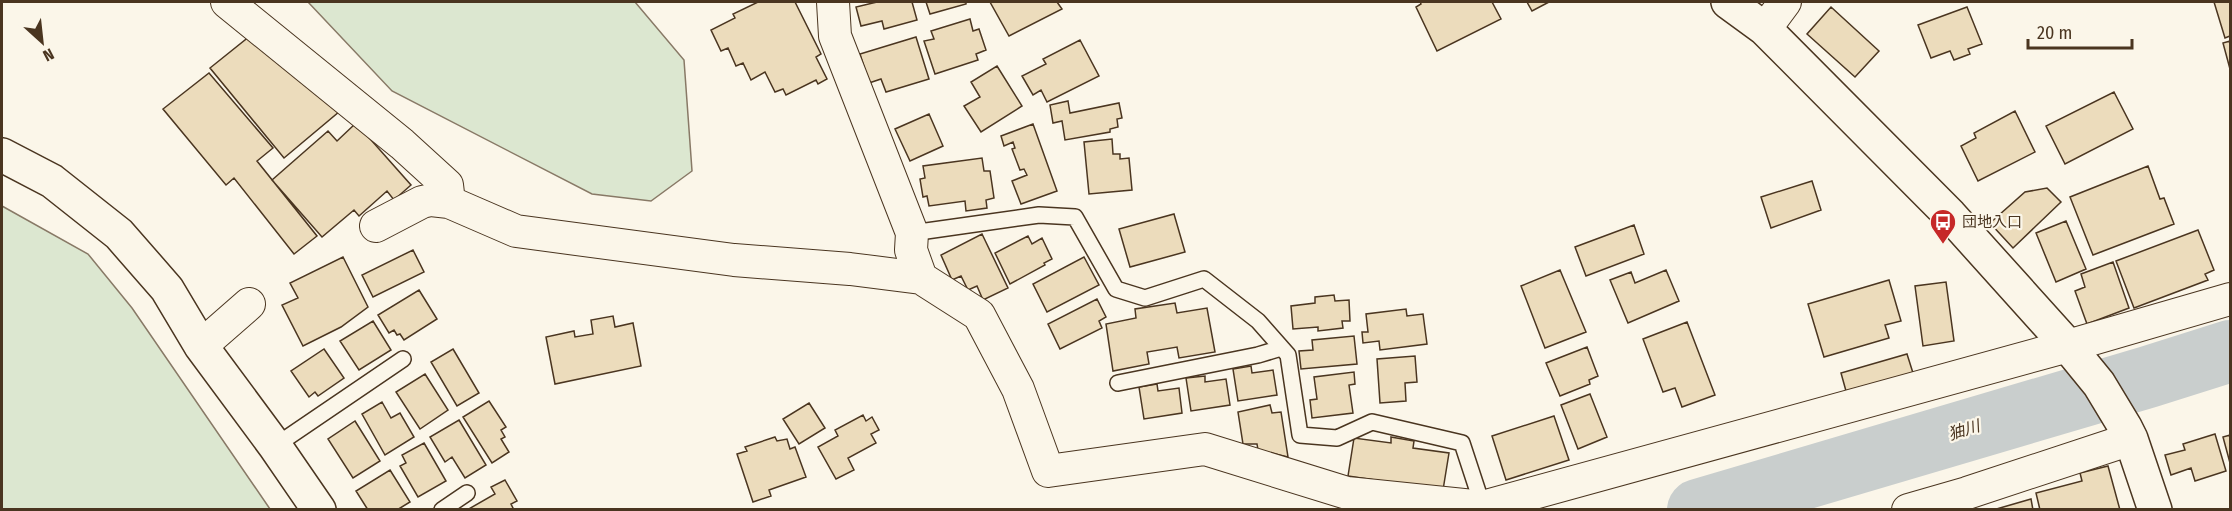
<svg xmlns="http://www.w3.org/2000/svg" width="2232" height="511" font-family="'Fira Sans Condensed','Noto Sans JP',sans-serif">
<rect width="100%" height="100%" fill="#fbf6e9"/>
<path fill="#dce7d0" stroke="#887966" stroke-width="1.5" d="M308,2H635L684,60L692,171L651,201L592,194L392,91Z
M2,206L88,254L132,308L270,509H2Z"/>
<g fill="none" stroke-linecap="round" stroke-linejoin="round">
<path stroke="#c9cecd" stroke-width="62" d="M1698,510L2148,377L2230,351"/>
</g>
<path fill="#ecdcbc" stroke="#4a3520" stroke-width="1.5" d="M758,2H795L821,54L816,57L827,79L818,84L816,80L786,95L783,89L775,92L765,72L751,80L743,63L736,66L728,48L721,51L711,30L735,18L733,14Z
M877,2H912L917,20L884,29L882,21L861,26L856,7Z
M926,2H966V4L930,14Z
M990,2H1057L1062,9L1009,36Z
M1420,2H1492L1501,19L1437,51L1416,7L1421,4Z
M1527,2H1549L1532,11Z
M2214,2H2230V36L2225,38Z
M1831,7L1879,51L1855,77L1807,34Z
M1967,7L1982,44L1968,49L1970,54L1954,60L1950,51L1931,58L1918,25Z
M970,19L973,31L979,29L986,50L976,54L978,60L935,74L924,41L934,39L931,31Z
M250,36L340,111L284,158L210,68Z
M916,37L929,79L886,92L881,79L869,83L860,54Z
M1080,40L1099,76L1047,102L1041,90L1033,95L1022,76L1046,64L1043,59Z
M2230,41V69L2223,43Z
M997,66L1022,106L981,132L964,106L980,97L971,82Z
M209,73L273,148L257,161L317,236L294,254L234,178L226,185L163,109Z
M2114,92L2133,129L2065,164L2046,126Z
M1068,101L1070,113L1119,103L1122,118L1117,119L1118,127L1110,129V132L1065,140L1062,121L1053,123L1050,105Z
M2015,111L2035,152L1978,181L1961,146L1976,138L1974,133Z
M929,114L943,146L910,161L895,129Z
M356,123L411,185L394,200L387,191L359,216L354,210L322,237L272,180L328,131L337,141Z
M1033,124L1057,191L1021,204L1012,181L1027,175L1024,169L1020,170L1012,149L1015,148L1013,142L1004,146L1001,136Z
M1112,139L1113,154H1120V159L1129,158L1132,190L1089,194L1084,142Z
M982,158L984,171H990L994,198L986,200L987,208L966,211L965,201L929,206L927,196L923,197L920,179L925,178L923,166Z
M2148,166L2160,199L2164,198L2174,224L2093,255L2070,197Z
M1812,181L1821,210L1771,228L1761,197Z
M2047,188L2061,202L2013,248L1990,223L2025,192Z
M1174,214L1185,252L1130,267L1119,229Z
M2066,221L2086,269L2056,282L2036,233Z
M1634,225L1644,254L1586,276L1575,247Z
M2198,230L2214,270L2205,274L2208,280L2134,308L2116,261Z
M982,234L1008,288L983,300L977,286L968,290L961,276L952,280L941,255Z
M1028,236L1032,244L1042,238L1052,259L1044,263L1045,265L1010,284L995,253Z
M413,250L424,272L373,297L362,275Z
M343,257L368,307L341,327L303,346L282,305L298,298L290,283Z
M1084,257L1099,285L1047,312L1033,284Z
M2113,262L2129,308L2087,324L2075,291L2085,287L2081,274Z
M1560,270L1586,332L1545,348L1521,286Z
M1666,270L1679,301L1628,323L1610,280L1631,272L1635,283Z
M1889,280L1901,321L1885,325L1889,338L1824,357L1808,304Z
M1946,282L1954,341L1923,346L1915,286Z
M419,290L437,319L404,340L400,334L397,335L394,330L389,333L378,315Z
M1334,295L1335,301L1349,300L1350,321H1342L1343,328L1318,331V327L1293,329L1291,306L1315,303V297Z
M1097,299L1106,317L1099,321L1102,328L1060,349L1048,324Z
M1175,303L1177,313L1207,308L1215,352L1179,358L1177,347L1147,352L1149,364L1113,371L1106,324L1136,318L1135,309Z
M1406,309L1407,316L1423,314L1427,344L1380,350L1379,341L1363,343L1362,332H1368L1366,314Z
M613,316L615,327L633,323L641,366L555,384L546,337L574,331L575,337L593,334L591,320Z
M373,321L391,350L359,370L340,341Z
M1687,322L1715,395L1682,407L1675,388L1663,392L1643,339Z
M1354,336L1357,364L1301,369L1299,351L1313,350L1312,340Z
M1587,347L1598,376L1589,380L1590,384L1560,396L1546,363Z
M324,349L344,378L318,396L315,392L309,397L291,371Z
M453,349L479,393L457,406L431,362Z
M1907,354L1913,373L1846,391L1841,373Z
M1415,356L1417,382L1405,383L1406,401L1380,403L1377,359Z
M1251,366L1252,373L1273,370L1277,395L1238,401L1233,369Z
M1354,372L1355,384L1349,385L1353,413L1312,418L1310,400L1317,399L1314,377Z
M425,374L448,410L420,429L396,392Z
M1205,376V382L1226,379L1230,405L1191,411L1186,378Z
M1157,384L1158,391L1179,388L1182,413L1144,419L1139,387Z
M1590,394L1607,437L1578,449L1561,405Z
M489,401L506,427L501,430L505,437L501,439L509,452L492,463L463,417Z
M382,402L391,418L400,413L414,437L385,455L362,414Z
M809,403L825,428L799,444L783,419Z
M1270,405L1272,413L1281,412L1288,457L1258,450L1257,444H1243L1238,412Z
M863,415L866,421L872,417L879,430L871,434L876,443L848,458L854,470L836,479L818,447L838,436L835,430Z
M1554,416L1569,460L1506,480L1492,436Z
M459,420L486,465L465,478L452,457L445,462L430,437Z
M355,421L380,461L353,478L328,439Z
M2215,434L2226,471L2195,481L2191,468L2171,475L2165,455L2185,450L2183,444Z
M2230,435V463L2223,437Z
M775,437L777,441L787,439L790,449L795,447L806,477L769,490L771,496L753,502L737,454L747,451L745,447Z
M1391,437L1414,441L1413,448L1449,453L1443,490L1348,476L1354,438L1391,443Z
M424,443L446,481L418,497L400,466L406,463L402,455Z
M2108,466L2120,510H2040L2036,493L2082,481L2080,473Z
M390,470L410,502L397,510H368L356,491Z
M505,480L517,501L511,504L514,510H467L495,494L491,487Z
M2031,499L2033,510H1993Z"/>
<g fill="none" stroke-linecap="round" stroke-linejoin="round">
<g stroke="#4a3520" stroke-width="18">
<path id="lane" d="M912,233L1039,215L1075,217L1116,289L1145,298L1204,279L1258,321L1288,355L1300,435L1337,438L1372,422L1462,443L1483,507
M1118,383L1258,355L1281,348
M275,446L403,359
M442,510L467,493"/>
</g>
<g stroke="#4a3520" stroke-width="34">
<path id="street" d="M227,2L402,144L447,185L449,202L516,231L734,260L850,269L921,278L979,315L1018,389L1048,471L1205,449L1347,493L1483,507L2068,346L2230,299
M833,2L835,36L912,233L911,250L921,278
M1765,29L1785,2
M376,226L422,202L431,200L449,202
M201,346L249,304
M1908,510L1967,493L2131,439"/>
</g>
<g stroke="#4a3520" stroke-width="36">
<path id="secondary" d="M1728,2L1765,29L1950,215L2068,346L2099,384L2125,427L2131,439L2155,510
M2,155L52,181L119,234L167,289L201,346L275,446L319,510"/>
</g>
<use href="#lane" stroke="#fbf6e9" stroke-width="15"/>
<use href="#street" stroke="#fbf6e9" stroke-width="32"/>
<use href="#secondary" stroke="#fbf6e9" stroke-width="33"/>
</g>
<defs>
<g id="bus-pin" transform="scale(1.35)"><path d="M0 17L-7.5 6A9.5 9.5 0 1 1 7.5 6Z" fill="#c62828" stroke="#fbf6e9"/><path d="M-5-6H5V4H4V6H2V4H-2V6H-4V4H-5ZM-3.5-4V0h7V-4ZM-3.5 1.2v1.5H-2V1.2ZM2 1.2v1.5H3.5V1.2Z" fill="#fff"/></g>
</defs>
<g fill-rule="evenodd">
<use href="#bus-pin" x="1943" y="222"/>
</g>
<g text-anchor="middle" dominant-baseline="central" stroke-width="4.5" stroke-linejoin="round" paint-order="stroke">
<g font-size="15" fill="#4a3520" stroke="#fbf6e9" text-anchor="start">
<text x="1962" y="222">団地入口</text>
</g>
<g font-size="16" font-style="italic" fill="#4a3520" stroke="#fbf6e9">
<text transform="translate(1964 430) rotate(-17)">㹨川</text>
</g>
</g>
<rect width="2232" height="511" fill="none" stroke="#4a3520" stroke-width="6"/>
<g transform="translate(42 42) rotate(153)" stroke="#fbf6e9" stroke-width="4.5" paint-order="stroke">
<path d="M0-4.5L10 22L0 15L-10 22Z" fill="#4a3520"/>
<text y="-9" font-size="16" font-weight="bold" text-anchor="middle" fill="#4a3520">N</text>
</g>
<path d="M2028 39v9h104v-9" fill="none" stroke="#4a3520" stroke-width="3"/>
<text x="2037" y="39" font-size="18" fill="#4a3520" stroke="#fbf6e9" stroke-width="4.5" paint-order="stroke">20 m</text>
</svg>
